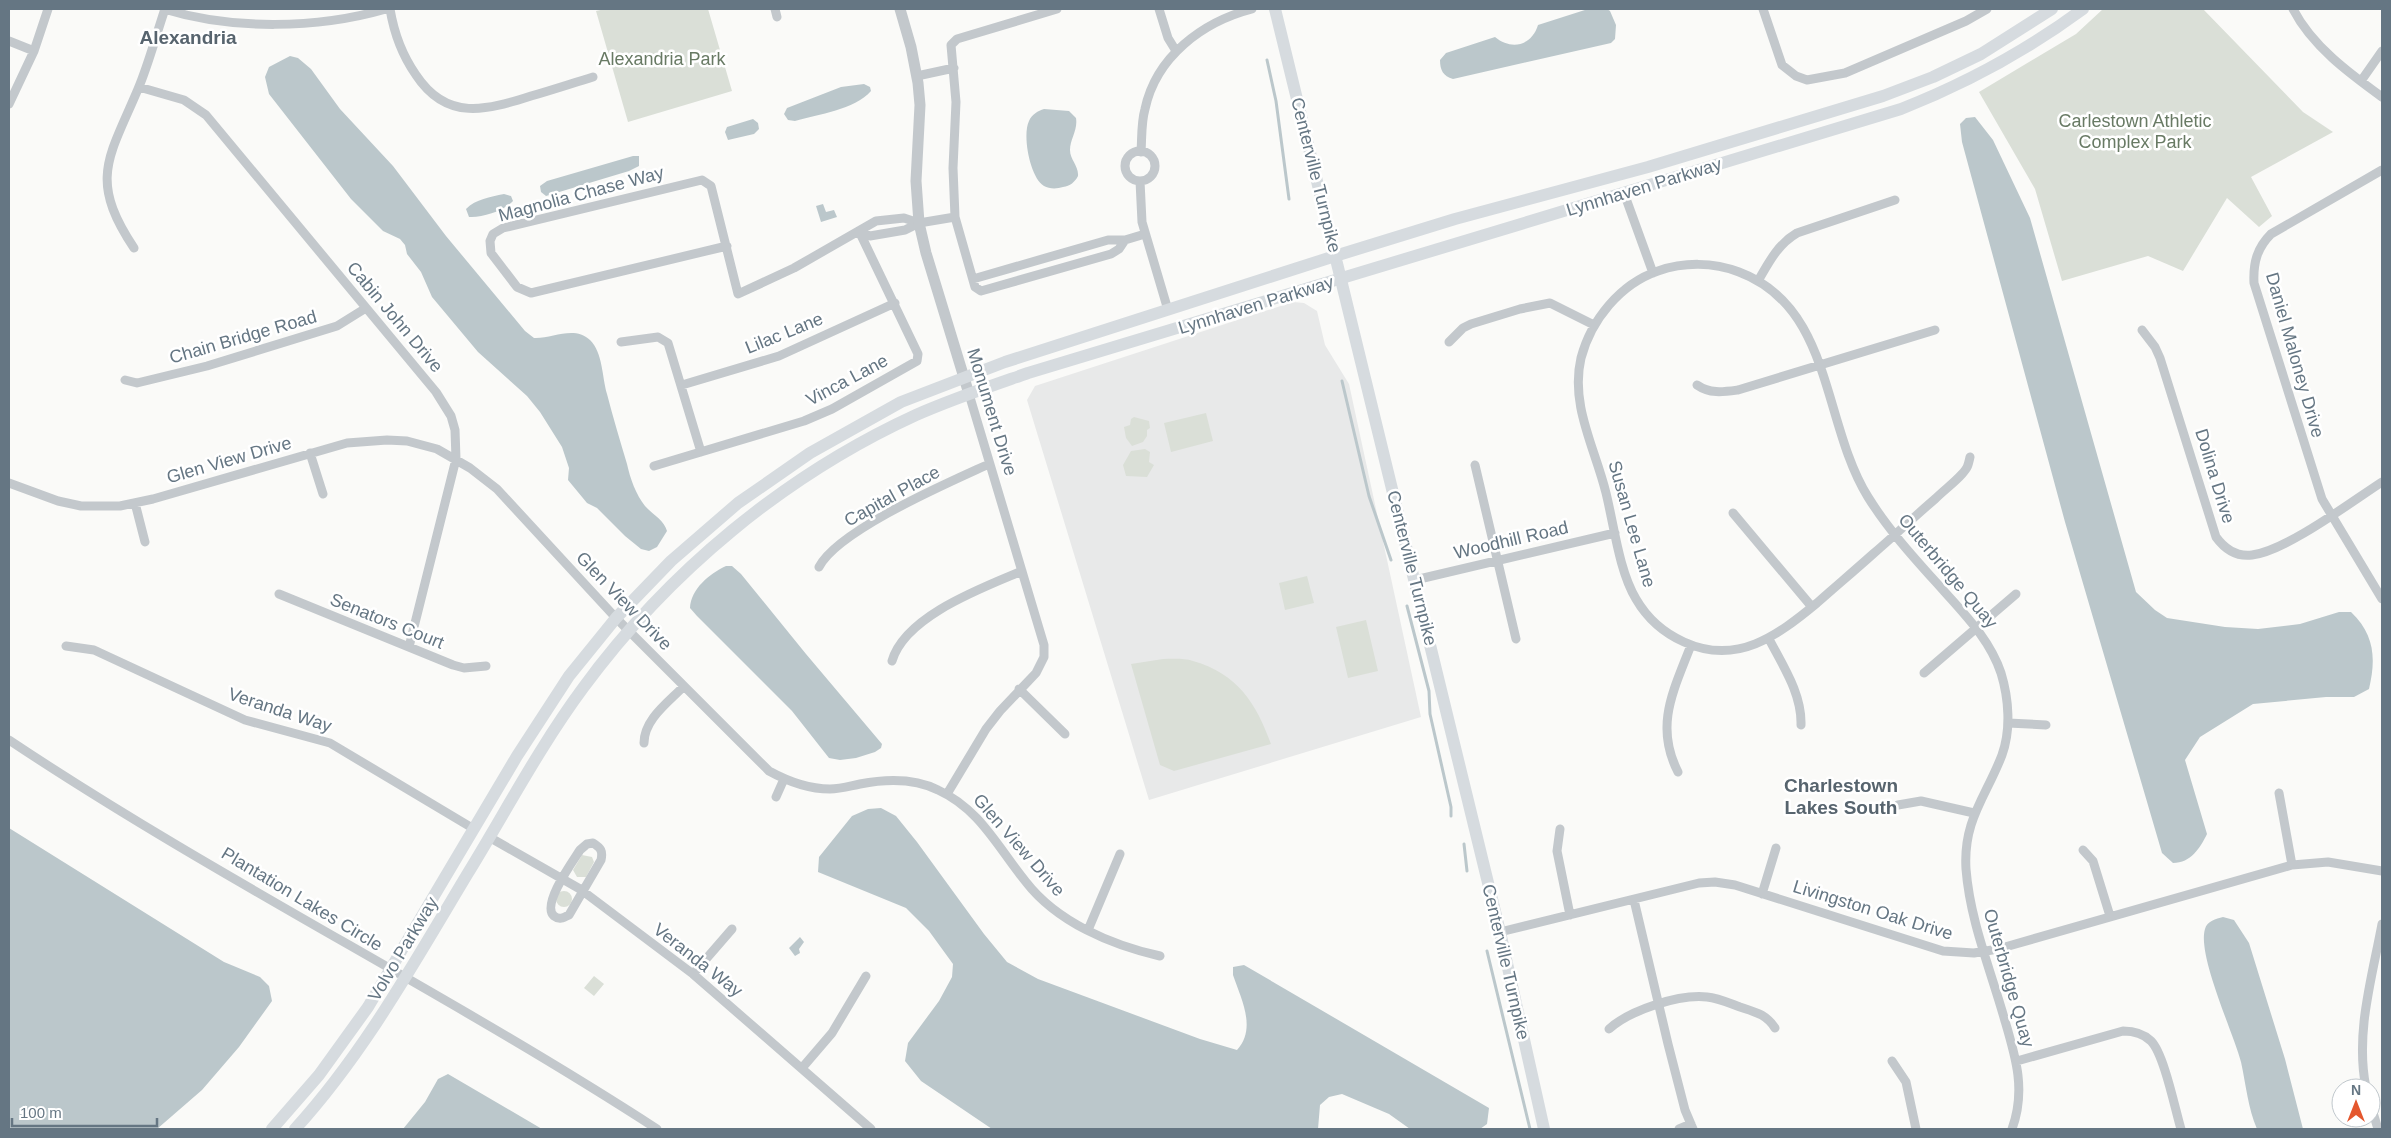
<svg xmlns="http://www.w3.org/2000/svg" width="2391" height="1138" font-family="Helvetica,sans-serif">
<rect width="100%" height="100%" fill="#fafaf8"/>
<path fill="#e8e9e9" d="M1293,302L1304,303L1317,311L1325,345L1349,384L1421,717L1149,800L1027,400L1035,386Z"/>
<path fill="#dadfd7" d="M605,9H708L732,91L628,122L596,11Z
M2103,9H2203L2303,112L2333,132L2251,177L2272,216L2259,227L2227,198L2183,271L2148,256L2062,281L2035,189L1979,92L2076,34Z
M1206,413L1213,441L1171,452L1164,423Z
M1134,417L1149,421L1150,428L1147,430V436L1143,442L1132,446L1126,438L1124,427L1130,425L1131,419Z
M1145,449L1150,452L1149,462L1154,465L1147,477L1126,476L1123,465L1131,451Z
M1307,576L1314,603L1285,610L1279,583Z
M1366,620L1378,671L1348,678L1336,627Z
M1163,659C1172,659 1184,658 1193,661C1238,674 1256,703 1271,744L1174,771L1160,765L1131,664Z
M582,855L592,857L594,862L586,877H577L573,870Z
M556 899a8 8 0 1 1 16 0a8 8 0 1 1-16 0Z
M594,976L604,984L594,996L584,988Z"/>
<path fill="#bbc7cb" d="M1588,9H1607L1610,11L1616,25L1615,39L1611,43L1453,79C1443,76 1440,70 1440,60L1446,53L1495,37C1512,51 1532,45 1538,25Z
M290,56L298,58L311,69L340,109L393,166L446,236L525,331L534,338C552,339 574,325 590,340C603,353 602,377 607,394C613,417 620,441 627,464C630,478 636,495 645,506C653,515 664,520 667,531L657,547L649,551L641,549L625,536L597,508L587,503L568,480L569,468L562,447L540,412L527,396L478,352L432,297L421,272L407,254L405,245L400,239L383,231L351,199L269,94L265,77L269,67Z
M864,84L870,87L871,91C854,110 819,114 795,121L788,120L784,114L787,108L841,87Z
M1044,109L1069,111L1076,118C1078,130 1070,139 1070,150C1070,160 1079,166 1078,176C1075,182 1070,186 1063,187C1057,189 1049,189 1044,186C1030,178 1022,135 1029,121C1032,114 1038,111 1044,109Z
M1975,117L1993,140L2030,218L2136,592L2155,610L2167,618L2225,627L2258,629L2300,624L2339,612H2351C2375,635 2376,659 2369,689L2354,697H2326L2253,704L2200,737L2185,760L2207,834C2200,848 2191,863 2173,863L2162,853L2065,522L1962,142L1960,124L1966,118Z
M753,119L758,123L759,129L754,134L728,140L725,132L727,127Z
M633,156H639V166L629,171L546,196L541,192L540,186L547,181Z
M504,194L511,196L513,201C504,211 482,218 469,217L466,209C476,199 490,197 504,194Z
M823,204L826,212L834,210L837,217L821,222L816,206Z
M726,566H732L741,574L806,654L882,744L881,748L875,752L856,758L840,760L829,758L792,711L697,616L690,608C691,589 709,574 726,566Z
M881,808L896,816L917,842L984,934L1007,962L1038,979L1200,1039L1237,1050C1257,1028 1241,999 1233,975V967L1244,965L1489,1108L1487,1124L1480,1129H1410L1389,1114L1342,1094L1329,1097L1320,1105L1318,1129H992L921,1081L905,1061L908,1043L939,1001L952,977L953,964L929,931L906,908L818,872L819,857L852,816L868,809Z
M9,828L224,962L260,977L269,986L272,1001L239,1047L202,1090L157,1129H9Z
M2223,917L2234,920L2249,943L2285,1059L2303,1129H2257C2248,1108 2246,1085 2241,1062C2233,1032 2197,955 2205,929C2207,921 2216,919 2223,917Z
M800,937L804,942L799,949L800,953L795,956L789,948Z
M448,1074L542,1129H403L425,1102L438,1079Z"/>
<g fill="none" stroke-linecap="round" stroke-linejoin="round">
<path stroke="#bbc7cb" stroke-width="3" d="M1267,60L1276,101L1289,199
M1342,381L1369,496L1391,560
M1407,606L1429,691L1430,714L1451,807V816
M1464,844L1467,871
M1487,951L1530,1129"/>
<path stroke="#c3c8cc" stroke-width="9" d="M164,9C232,30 317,29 386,9
M390,9C394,33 402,55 416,75C447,122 487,110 531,96C552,90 573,83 593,77
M775,9L777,17
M1057,9L957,39L951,45L956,102L953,168L955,217L975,287L981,291L1111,254L1119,249L1125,240
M1159,9L1168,38L1176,51
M1763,9L1782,65L1796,76L1807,80L1845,73L1966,21L1987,9
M2293,9C2312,46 2349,73 2382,97
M9,41L34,51
M917,76L954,68
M2361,81L2382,51
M139,87L184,100L206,115L436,392L451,416L455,430L456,459L409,647
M9,104L34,51L48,9
M1125 166a15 15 0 1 1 30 0a15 15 0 1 1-30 0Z
M1141,152C1142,138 1141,123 1145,109C1156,57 1202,22 1252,9
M2382,170L2271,234C2257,248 2253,263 2254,283L2322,499L2382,599
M1140,181L1142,222L1168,310
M1624,193L1653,273
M859,231L870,236L905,230L919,223L955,217
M727,246L531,293L517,287L491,253L490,241L493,234L503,228L702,180L711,186L738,294L794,268L876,221L904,218L919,223
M134,248C88,179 109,158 138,89C149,63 156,35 165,9
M973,279L1108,240H1125L1145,234
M1758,281C1769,262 1778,244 1797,233L1895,200
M2142,330L2155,347L2160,358L2216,537C2224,548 2236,557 2252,555C2286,551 2351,502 2382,482
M621,342L658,337L668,343L701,452
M1449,342L1463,328L1471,324L1520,309L1550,303L1594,325
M125,380L137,383L207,366L337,326L366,308
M682,385L779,356L895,303
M1697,385C1710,394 1723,392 1738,390L1935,330
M310,453L323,494
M1970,457C1968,466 1968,467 1962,474C1954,483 1944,490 1935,499C1914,517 1894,536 1873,554C1854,571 1835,587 1817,603C1777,636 1737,666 1684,642C1664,633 1647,618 1636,599C1619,571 1614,525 1606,493C1595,448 1570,405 1581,358C1591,320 1620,284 1658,271C1684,262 1713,262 1739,272C1833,307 1822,423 1868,497C1889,531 1917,561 1943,590C1966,616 1990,640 2001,673C2009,699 2011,730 2002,755C1986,797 1963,820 1966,869C1970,921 1991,971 2005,1021C2016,1058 2026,1091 2012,1129
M1475,465L1516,639
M654,466L804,421L832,409L917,361L918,354L859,231
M9,483L58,501L81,506H120L153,499L347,443L387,440L407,441L437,449L470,468L497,489L616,618L769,771C789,782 808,789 830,789C840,789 850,786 860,784C886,779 914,778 938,790C980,809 998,848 1026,882C1057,922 1111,945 1160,956
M135,503L145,542
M1733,513L1812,607
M819,567C838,530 950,482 989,464
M1415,580L1615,533
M279,594L453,665L464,668L486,666
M1769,639C1783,666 1802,694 1801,725
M66,646L94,650L245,720L330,743L474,829
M892,661C905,616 982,588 1022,571
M1924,673L2016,594
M1019,689L1065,734
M2008,723L2046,725
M9,740C219,880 446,992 657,1129
M644,743C644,719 669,702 684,686
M1678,772C1654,725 1674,690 1691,645
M2279,793L2292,865
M947,794L986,729L1000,711L1036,673L1044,657V645L969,394
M776,797L784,779
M1898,805L1921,801L1974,813
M1560,829L1557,851L1570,915
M489,837L580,889L693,974L871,1129
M593,843C601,848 603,851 601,860L569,915C563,918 559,920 554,916C541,905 573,861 580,850L587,844Z
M2083,850L2093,861L2110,916
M1762,894L1776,848
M1634,900L1668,1044L1685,1110L1693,1129
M1088,930L1120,854
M1500,932L1699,883L1715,882L1735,885L1943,951L1974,953L1998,949L2292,865L2328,862L2382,871
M693,974L732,929
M1609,1029C1630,1010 1679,994 1707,997C1718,998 1729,1003 1740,1007C1755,1012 1766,1014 1775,1028
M1892,1061L1906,1082L1916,1129
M2017,1061L2123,1031C2134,1031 2143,1033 2151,1041C2164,1054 2175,1109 2181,1129
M802,1068L832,1033L866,976
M2366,1088C2355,1033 2372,978 2382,924
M2371,1106L2378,1129
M1679,1129L1691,1124"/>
<path stroke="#c3c8cc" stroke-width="11" d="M900,9L911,47L918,83L920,105L916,181L919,223L926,253L969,394"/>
<path stroke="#d6dbdf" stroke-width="12" d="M1275,9L1500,932L1544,1129
M272,1129L319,1075L368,1007L517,756L569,676L616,618L671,561L738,503L810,453L901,402L1005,362L1335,256L1455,219L1648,167L1883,96L1933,77L1981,54L2052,9
M295,1129C365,1052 415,961 468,873C506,811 540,746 583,688C668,572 785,475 916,415C952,399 991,386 1028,373L1901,109C1967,83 2026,51 2083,9"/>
</g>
<g text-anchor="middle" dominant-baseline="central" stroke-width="5" stroke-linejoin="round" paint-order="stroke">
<g font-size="18" fill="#687a64" stroke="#fff">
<text x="662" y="59">Alexandria Park</text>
<text x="2135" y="121">Carlestown Athletic<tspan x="2135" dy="21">Complex Park</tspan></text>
</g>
<g font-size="18" fill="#657683" stroke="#fff">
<text transform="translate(1316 175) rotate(76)">Centerville Turnpike</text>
<text transform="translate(1644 187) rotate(-17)">Lynnhaven Parkway</text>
<text transform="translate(581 194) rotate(-15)">Magnolia Chase Way</text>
<text transform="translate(1256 305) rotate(-17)">Lynnhaven Parkway</text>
<text transform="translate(395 317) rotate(50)">Cabin John Drive</text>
<text transform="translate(784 333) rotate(-22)">Lilac Lane</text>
<text transform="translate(243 337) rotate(-16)">Chain Bridge Road</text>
<text transform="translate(2295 355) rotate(74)">Daniel Maloney Drive</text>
<text transform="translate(847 380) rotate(-28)">Vinca Lane</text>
<text transform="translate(992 412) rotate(73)">Monument Drive</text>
<text transform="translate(229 460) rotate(-16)">Glen View Drive</text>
<text transform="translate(2215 476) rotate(73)">Dolina Drive</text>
<text transform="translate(892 496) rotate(-29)">Capital Place</text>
<text transform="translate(1632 524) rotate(74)">Susan Lee Lane</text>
<text transform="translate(1511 540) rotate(-13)">Woodhill Road</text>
<text transform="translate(1412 568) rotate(76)">Centerville Turnpike</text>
<text transform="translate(1948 571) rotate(50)">Outerbridge Quay</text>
<text transform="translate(624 601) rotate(46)">Glen View Drive</text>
<text transform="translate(387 621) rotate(22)">Senators Court</text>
<text transform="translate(280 710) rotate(18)">Veranda Way</text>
<text transform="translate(1019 845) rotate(49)">Glen View Drive</text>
<text transform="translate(302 899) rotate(31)">Plantation Lakes Circle</text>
<text transform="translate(1873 910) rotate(17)">Livingston Oak Drive</text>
<text transform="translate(403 949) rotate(-59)">Volvo Parkway</text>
<text transform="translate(698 960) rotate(38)">Veranda Way</text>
<text transform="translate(1506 962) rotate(77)">Centerville Turnpike</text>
<text transform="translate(2009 978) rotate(74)">Outerbridge Quay</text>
</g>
<g font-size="19" font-weight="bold" fill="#57646e" stroke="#fff">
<text x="188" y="37">Alexandria</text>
<text x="1841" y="785">Charlestown<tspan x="1841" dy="22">Lakes South</tspan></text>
</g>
</g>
<rect width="2391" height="1138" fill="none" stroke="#657683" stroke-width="20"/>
<g transform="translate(2356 1103)"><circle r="24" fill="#ffffff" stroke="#c1c8cd"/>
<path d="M0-4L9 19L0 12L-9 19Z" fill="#e4572e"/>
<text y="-8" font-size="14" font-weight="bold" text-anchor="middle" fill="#657683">N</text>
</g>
<path d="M12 1118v8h145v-8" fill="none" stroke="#657683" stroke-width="2.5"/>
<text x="20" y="1118" font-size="15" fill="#657683" stroke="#ffffff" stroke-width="4" paint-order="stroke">100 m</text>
</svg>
